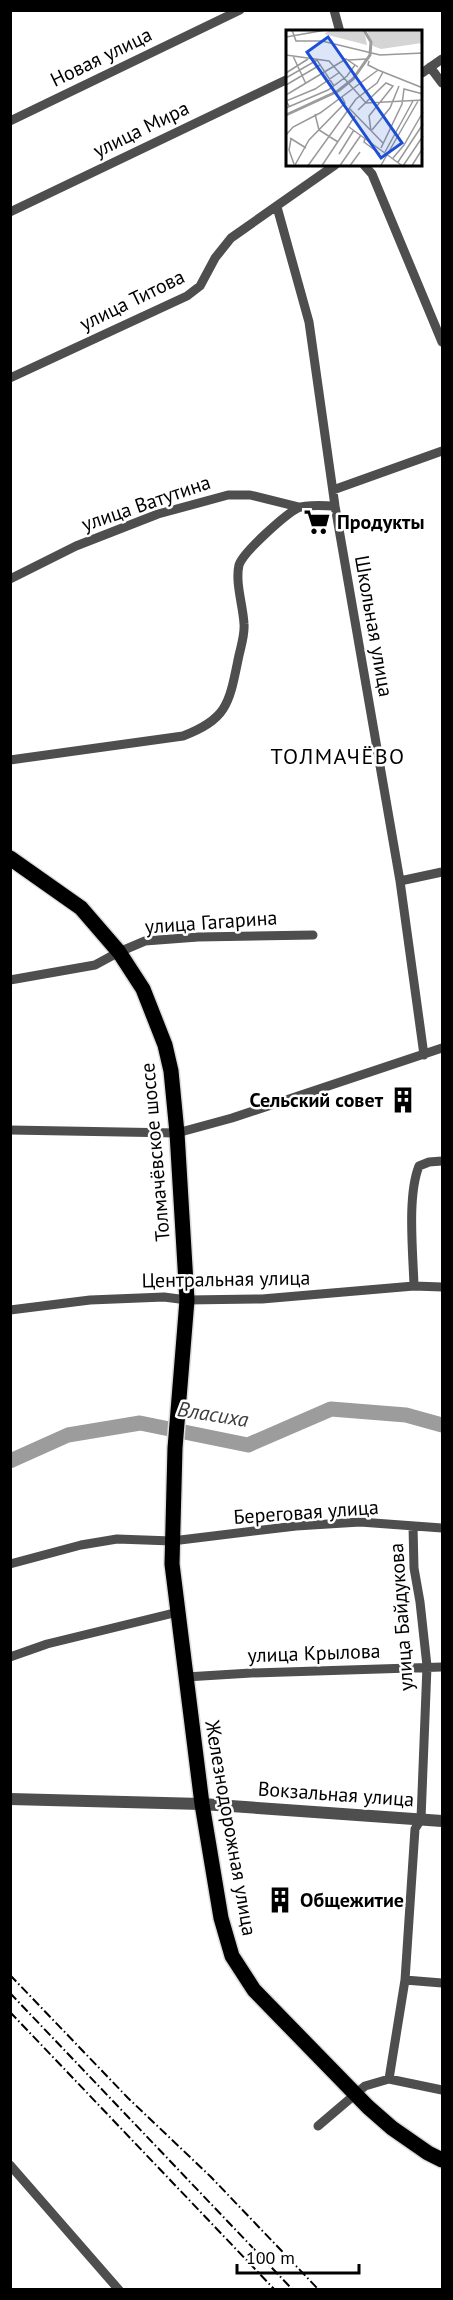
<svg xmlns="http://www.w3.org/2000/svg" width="453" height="2300" font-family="'PT Sans',sans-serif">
<rect width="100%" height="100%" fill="#fff"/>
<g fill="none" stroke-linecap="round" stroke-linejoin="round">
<path stroke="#9c9c9c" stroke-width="15" d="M10,1461L68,1435L140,1423L248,1445L331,1409L406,1415L442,1425"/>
<g stroke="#dbdbdb" stroke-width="18">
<path id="primary" d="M10,858L81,908L119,952L143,989L165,1045L171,1071L177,1133L187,1300L175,1448L172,1564L202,1804L221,1918L232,1956L254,1990L368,2107L392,2128L428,2153L442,2160"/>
</g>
<path stroke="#4e4e4e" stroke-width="9" d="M334,10L340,32
M430,67L442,83
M422,73L442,59
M10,121L240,10
M364,165L372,174L442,342
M277,207L309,322L335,506L400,881L424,1055
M10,212L288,79
M10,378L187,296L200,286L215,258L231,238L335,165
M333,490L442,451
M10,579L76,546L158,514L228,495H250L299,507
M10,760L183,736C227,719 229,704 238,660C240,649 245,636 244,624C243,605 235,583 239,565C243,552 286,514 298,508C307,504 325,506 335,506
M400,881L442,872
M10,980L95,965L119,952L145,941L198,937L313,935
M10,1130L177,1133L232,1118L442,1048
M414,1286C413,1252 407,1196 419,1166L429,1162L442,1161
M10,1310L90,1300L164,1297L187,1300L262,1299L414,1286L442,1287
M413,1526L414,1568L420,1602L427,1666L421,1819L415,1829L405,1980L389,2079L442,2090
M10,1564L81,1545L117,1539L172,1541L296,1526L360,1522L442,1528
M10,1657L47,1644L178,1612
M186,1677L251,1673L442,1667
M405,1980L442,1983
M318,2126L365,2086L389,2079
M10,2165L119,2290"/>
<path stroke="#4e4e4e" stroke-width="12" d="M10,1799L202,1804L442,1821"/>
<use href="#primary" stroke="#000" stroke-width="15"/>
<path stroke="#000" stroke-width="2" stroke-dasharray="9 3 1.5 3" stroke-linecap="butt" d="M10,1975L128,2098L211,2177L319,2290
M10,1993L293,2290
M10,2012L275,2290"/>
</g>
<defs>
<g id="supermarket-bare" transform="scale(2.07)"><path d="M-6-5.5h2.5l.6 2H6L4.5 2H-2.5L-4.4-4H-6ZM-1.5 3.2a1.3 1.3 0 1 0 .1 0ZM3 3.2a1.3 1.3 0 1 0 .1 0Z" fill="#000" stroke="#fff" stroke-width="2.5" paint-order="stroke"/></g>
<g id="building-bare" transform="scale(2.07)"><path d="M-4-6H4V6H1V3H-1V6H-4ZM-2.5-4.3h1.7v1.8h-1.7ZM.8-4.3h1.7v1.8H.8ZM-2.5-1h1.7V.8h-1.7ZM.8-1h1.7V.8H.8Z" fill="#000" stroke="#fff" stroke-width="2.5" paint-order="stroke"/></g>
</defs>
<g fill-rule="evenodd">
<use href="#supermarket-bare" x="317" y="522"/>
<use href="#building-bare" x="403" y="1100"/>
<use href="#building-bare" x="280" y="1900"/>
</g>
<g text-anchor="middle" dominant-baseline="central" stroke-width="5" stroke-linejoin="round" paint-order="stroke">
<g font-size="20" fill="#000" stroke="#fff">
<text transform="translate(101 57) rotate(-26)">Новая улица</text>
<text transform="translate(141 129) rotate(-26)">улица Мира</text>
<text transform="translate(132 300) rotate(-26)">улица Титова</text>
<text transform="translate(146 503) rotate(-19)">улица Ватутина</text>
<text transform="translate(374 626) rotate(80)">Школьная улица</text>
<text transform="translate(211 922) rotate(-4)">улица Гагарина</text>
<text transform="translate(155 1152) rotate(-95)">Толмачёвское шоссе</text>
<text transform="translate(226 1279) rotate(-1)">Центральная улица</text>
<text transform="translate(306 1512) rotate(-4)">Береговая улица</text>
<text transform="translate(401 1617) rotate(-94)">улица Байдукова</text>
<text transform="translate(314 1653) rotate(-2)">улица Крылова</text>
<text transform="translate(336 1794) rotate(4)">Вокзальная улица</text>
<text transform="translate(231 1828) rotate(80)">Железнодорожная улица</text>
</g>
<g font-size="20" font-weight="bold" fill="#000" stroke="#fff" text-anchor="start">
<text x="337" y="522">Продукты</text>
<text x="383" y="1100" text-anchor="end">Сельский совет</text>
<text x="300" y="1900">Общежитие</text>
</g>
<g font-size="21" font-style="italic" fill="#3d3d3d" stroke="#fff">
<text transform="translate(213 1414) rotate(9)">Власиха</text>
</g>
<g font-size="22" letter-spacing="1.5" fill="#000" stroke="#fff">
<text x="338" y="756">ТОЛМАЧЁВО</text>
</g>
</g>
<g transform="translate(286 30)">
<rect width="136" height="136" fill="#fff"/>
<path d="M44,0H78L81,15L38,4ZM81,0H136V13L95,19L87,16Z" fill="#d5d5d5"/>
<path fill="none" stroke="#9c9c9c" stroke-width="3" d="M0,85L52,61L67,49L84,25L85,12L78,0"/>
<path fill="none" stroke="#999" stroke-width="1.5" d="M6,0L10,11H36L94,25L137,23M0,7L40,0M0,25L43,31L80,73L137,70M7,26L20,54M62,30L81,29M83,31L82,35L92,40L137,58M0,43L22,29M0,48L31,30L48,56M0,55L34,35M0,65L60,29L72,37M3,76L0,71L29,59L54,42M0,78L42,60L61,46L69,35M63,78L97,113M72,80L100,53L107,56L83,86L85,101M29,84L33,100L52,112M63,97L118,137M86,100L104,78L113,56M0,105L7,97L34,83L92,40M4,108L20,118M79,108L78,112L94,124M5,109L3,120L8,134M95,118L116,74L118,59L137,64M99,122L127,71M53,124L68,100M107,128L118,115L137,82M112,132L137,94M9,135L23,110L59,73L56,67M117,136L137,106M21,137L70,69L91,53L97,42M35,137L69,86M53,137L75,105M63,137L74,122M94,137L132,71M125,137L137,118"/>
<path fill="#1d4ed8" fill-opacity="0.15" stroke="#1d4ed8" stroke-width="3" d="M42,7L116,113L95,128L21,22Z"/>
<rect width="136" height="136" fill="none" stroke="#000" stroke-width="3"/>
</g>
<rect width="453" height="2300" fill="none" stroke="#000000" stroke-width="24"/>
<path d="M237 2264v9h122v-9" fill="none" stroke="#000000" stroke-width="3"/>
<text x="246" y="2264" font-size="18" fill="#000000" stroke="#ffffff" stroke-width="4.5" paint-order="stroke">100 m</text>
</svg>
